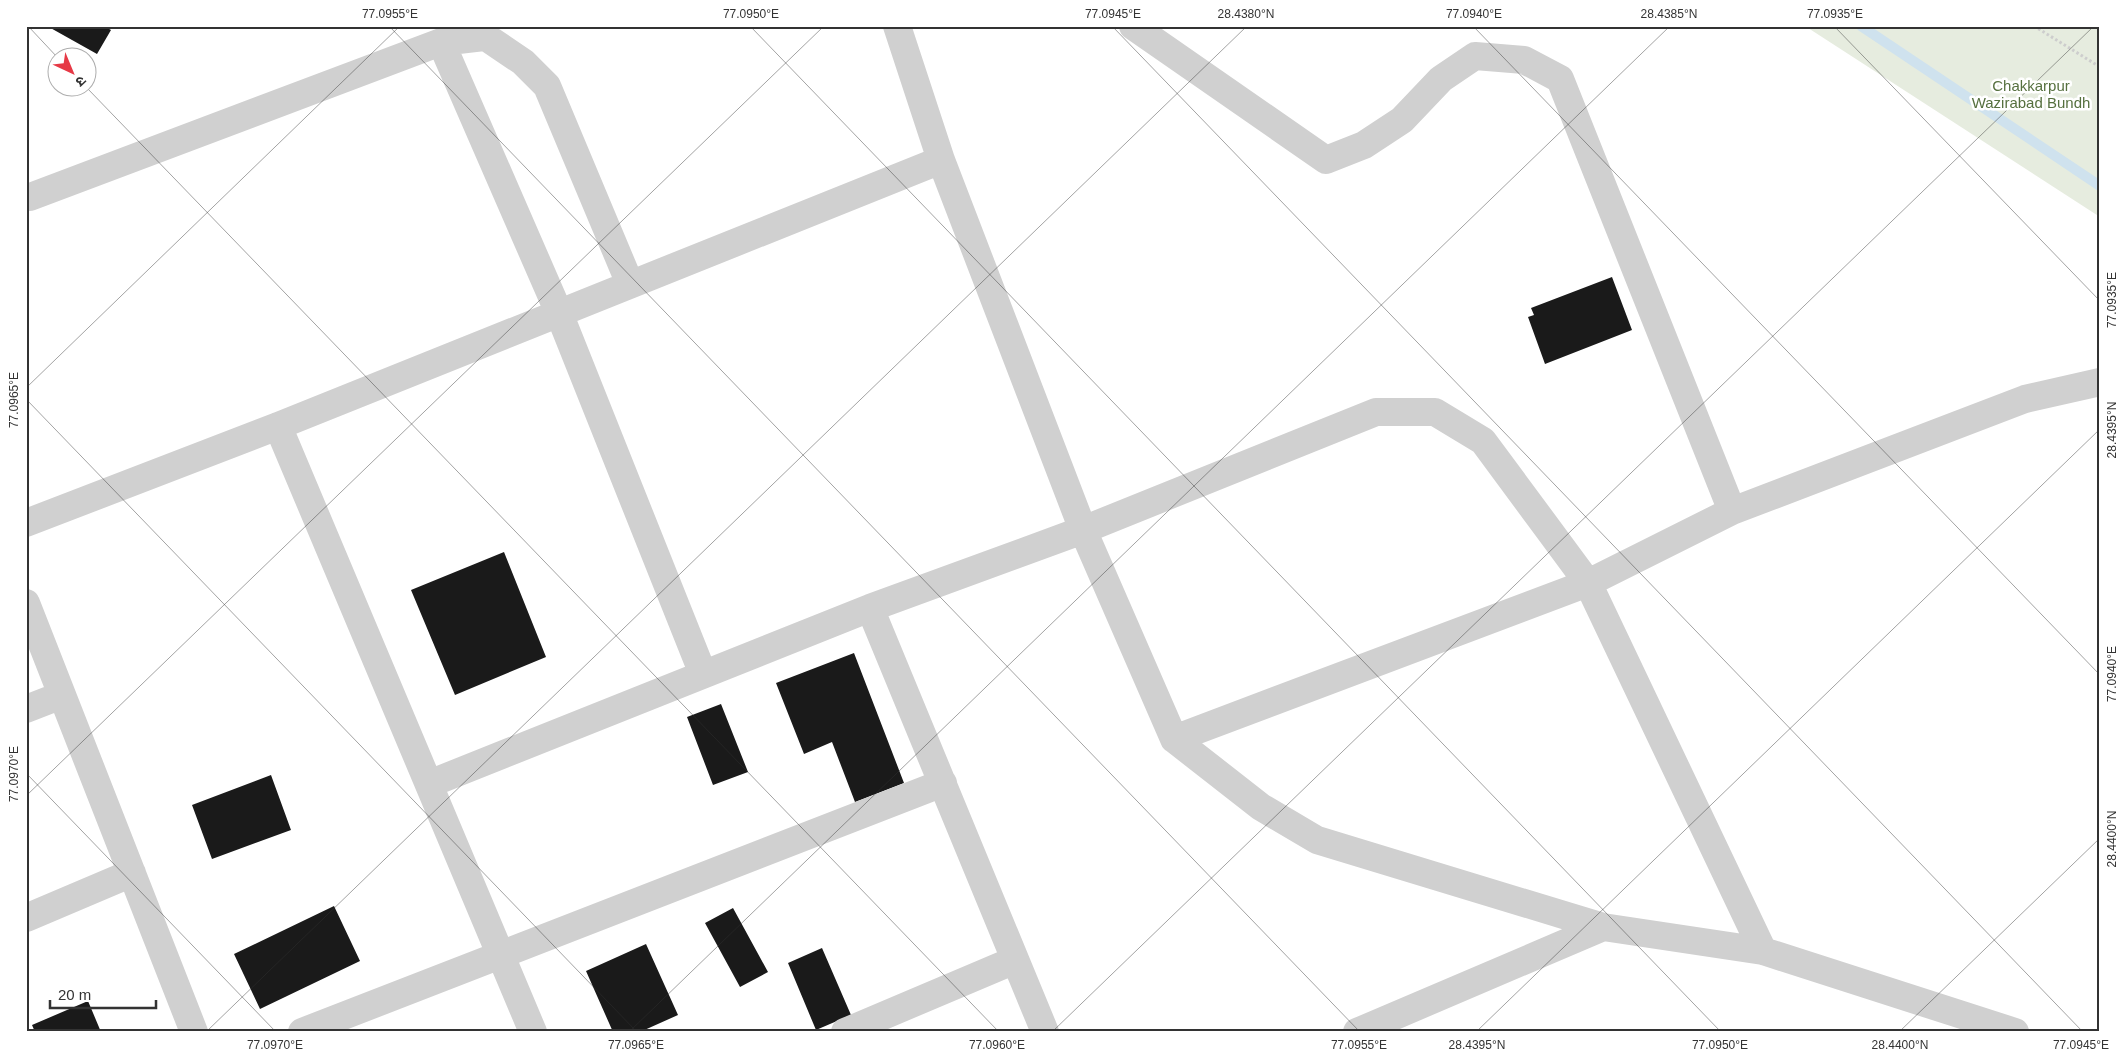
<svg xmlns="http://www.w3.org/2000/svg" width="2126" height="1058" font-family="Helvetica,'Noto Sans Devanagari',sans-serif">
<rect width="100%" height="100%" fill="#fff"/>
<path fill="#e6ecdf" d="M1805,26H2100V217Z"/>
<g fill="none" stroke-linecap="round" stroke-linejoin="round">
<path stroke="#cfe2ee" stroke-width="10" d="M1861,26L2100,186"/>
</g>
<path fill="#1a1a1a" d="M47,26H104L111,30L97,54Z
M1612,277L1632,330L1545,364L1528,317L1534,315L1531,308Z
M504,552L546,657L455,695L411,590Z
M854,653L904,783L855,802L832,742L804,754L776,683Z
M721,704L748,772L713,785L687,717Z
M271,775L291,830L212,859L192,805Z
M334,906L360,961L260,1009L234,954Z
M733,908L768,972L740,987L705,923Z
M646,944L678,1015L640,1032H613L586,971Z
M822,948L851,1015L816,1030L788,963Z
M88,1001L101,1032H35L32,1025Z"/>
<g fill="none" stroke-linecap="round" stroke-linejoin="round">
<path stroke="#cdcdcd" stroke-width="3" stroke-dasharray="2.5 2.5" stroke-linecap="butt" d="M2034,26L2100,67"/>
<path stroke="#d0d0d0" stroke-width="28" d="M897,26L941,160L1083,530L1174,739L1261,807L1317,840L1603,927L1763,951L2015,1032
M1133,26L1326,160L1364,145L1402,120L1441,79L1475,56L1524,60L1560,79L1732,511
M471,27L523,62L547,86L630,284
M441,42L559,313L703,674
M30,197L441,42L484,37
M278,426L533,1032
M26,523L278,426L941,160
M26,603L194,1032
M870,608L1045,1032
M26,709L62,695
M1174,739L1588,583L1732,511L2025,399L2100,382
M429,784L870,608L1083,530L1376,412H1435L1483,441L1588,583L1763,951
M26,918L132,873
M302,1032L943,783
M845,1032L1015,960
M1357,1032L1603,927"/>
</g>
<path fill="none" stroke="#333" stroke-width="1" stroke-opacity="0.45" d="M28,26L58,58M389,26L1360,1032M750,26L1721,1032M1112,26L2083,1032M1473,26L2100,675M1834,26L2100,301M87,88L999,1032M26,388L400,26M26,399L637,1032M26,773L276,1032M26,796L824,26M206,1032L1247,26M629,1032L1670,26M1052,1032L2094,26M1476,1032L2100,429M1899,1032L2100,838"/>
<g text-anchor="middle" dominant-baseline="central" stroke-width="5" stroke-linejoin="round" paint-order="stroke">
<g font-size="15" fill="#56703f" stroke="#fff">
<text x="2031" y="85">Chakkarpur<tspan x="2031" dy="17">Wazirabad Bundh</tspan></text>
</g>
</g>
<rect width="2126" height="1058" fill="none" stroke="#ffffff" stroke-width="55"/>
<g transform="translate(72 72) rotate(136)"><circle r="24" fill="#ffffff" stroke="#adadad"/>
<path d="M0-4L9 19L0 12L-9 19Z" fill="#e63946"/>
<text y="-8" font-size="14" font-weight="bold" text-anchor="middle" fill="#333333">उ</text>
</g>
<path d="M50 1000v8h106v-8" fill="none" stroke="#333333" stroke-width="2.5"/>
<text x="58" y="1000" font-size="15" fill="#333333" stroke="#ffffff" stroke-width="4" paint-order="stroke">20 m</text>
<rect x="28" y="28" width="2070" height="1002" fill="none" stroke="#333" stroke-width="2"/>
<g font-size="12" text-anchor="middle" fill="#333">
<text x="390" y="18">77.0955°E</text>
<text x="751" y="18">77.0950°E</text>
<text x="1113" y="18">77.0945°E</text>
<text x="1246" y="18">28.4380°N</text>
<text x="1474" y="18">77.0940°E</text>
<text x="1669" y="18">28.4385°N</text>
<text x="1835" y="18">77.0935°E</text>
<text transform="translate(2112 300) rotate(-90)" y="4">77.0935°E</text>
<text transform="translate(14 400) rotate(-90)" y="4">77.0965°E</text>
<text transform="translate(2112 430) rotate(-90)" y="4">28.4395°N</text>
<text transform="translate(2112 674) rotate(-90)" y="4">77.0940°E</text>
<text transform="translate(14 774) rotate(-90)" y="4">77.0970°E</text>
<text transform="translate(2112 839) rotate(-90)" y="4">28.4400°N</text>
<text x="275" y="1049">77.0970°E</text>
<text x="636" y="1049">77.0965°E</text>
<text x="997" y="1049">77.0960°E</text>
<text x="1359" y="1049">77.0955°E</text>
<text x="1477" y="1049">28.4395°N</text>
<text x="1720" y="1049">77.0950°E</text>
<text x="1900" y="1049">28.4400°N</text>
<text x="2081" y="1049">77.0945°E</text>
</g>
</svg>
